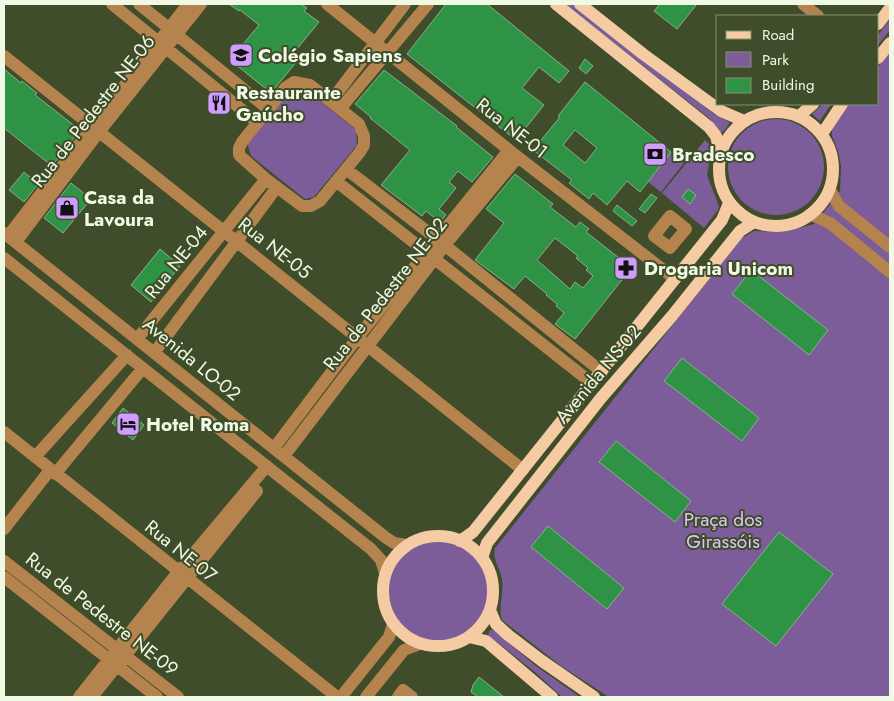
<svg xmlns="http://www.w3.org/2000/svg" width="894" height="701" font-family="Jost,sans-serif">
<rect width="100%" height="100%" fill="#3f4d2a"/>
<path fill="#7c5c99" d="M565,4H575L714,114L729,122V124L723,132H720L710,119Z
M890,19V30L878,45V35Z
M890,51V697H609L561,666L502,620C498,608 504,593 502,579C500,568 492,559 495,548L742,238L754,231L783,232L814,224L831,203L840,191L841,166L838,151L832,136V127L848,104H878V67Z
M290,89H305L356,130L357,145L314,197L305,199L251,156L247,143Z
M823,104H831L820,121L812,114Z
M728 167a48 48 0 1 1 96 0a48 48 0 1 1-96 0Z
M705,140L712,147L707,175L719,206L718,210L704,228L662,193Z
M671,152L684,163L661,192L648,182Z
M388 591a50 50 0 1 1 100 0a50 50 0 1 1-100 0Z
M490,630H493L536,666L580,697H562L536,673L488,635Z"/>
<path fill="#2e9344" stroke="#8cae8f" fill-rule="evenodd" d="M229,4H301L307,8L304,11L319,22L292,55L298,60L271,93L230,60L259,25L240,10L239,11Z
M446,4H487L569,71L559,83L539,67L522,88L544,105L516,140L407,54Z
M660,4H697L677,29L654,11Z
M585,59L593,66L586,74L579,68Z
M4,69L21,83L22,81L37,93L35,95L80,130L52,166L4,128Z
M384,70L457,126L456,127L493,157L472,182L458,171L449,182L456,188L439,209L446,215L440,222L426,211L422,216L381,185L410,150L370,118L371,117L355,104Z
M585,82L671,152L640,192L627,181L607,205L593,193L589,199L569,183L572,180L533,150L560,117L558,116ZM575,130L597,148L585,163L563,145Z
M24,172L38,184L24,202L9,190Z
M515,174L553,204L550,207L576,227L580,222L589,229L586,232L628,265L629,271L575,339L555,324L564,313L556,306L557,304L546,295L547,294L525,276L514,289L475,260L504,223L486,209ZM555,238L578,256L576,258L588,268L586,270L593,276L583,288L575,282L570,289L537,260Z
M71,183L91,199L63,233L44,218Z
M688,189L696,195L690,204L682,197Z
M651,194L657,198L645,213L639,209Z
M617,205L637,221L632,226L613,211Z
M160,249L180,266L151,302L131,285Z
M751,270L828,330L809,355L732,294Z
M682,358L759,418L742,441L664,381Z
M123,408L144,425L133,440L112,423Z
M616,441L691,501L675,522L599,462Z
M548,526L624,588L607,609L531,547Z
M779,532L833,574L776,646L722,604Z
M479,677L504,697H478L471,692L473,685Z"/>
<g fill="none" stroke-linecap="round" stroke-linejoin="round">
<path stroke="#b5834d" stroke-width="12" d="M112,4L257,122
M139,4L268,109
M327,4L514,154L675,279
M803,4L818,16
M4,56L523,470
M294,82L310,85L359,124L364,136V145L360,152L320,201L311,206H302L266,179L239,155V148L242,142L286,87Z
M331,101L405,4
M340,109L428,4
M346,169L437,239L602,372
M336,181L593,384
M830,190L839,206L890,247
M810,214L830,223L890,272
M670,216L686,229L670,248L654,236Z
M4,233L385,537L394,543L407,545
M8,236L188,4
M16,242L99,132L201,4
M4,258L371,549L381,560L385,573
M137,339L266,179
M154,353L277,187
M4,432L337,697
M274,448L358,337L509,150
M284,456L445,245L518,157
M35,457L127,355
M55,474L143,368
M4,529L50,470
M4,561L178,697
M4,577L157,697
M79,697L178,572L267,466
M92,697L257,491
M341,697L389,637L393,624
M366,697L404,650L420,644
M398,697L403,690L412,697"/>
<path stroke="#f4cba2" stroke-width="12" d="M556,4L709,127L716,136L720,152
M580,4L643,54L721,111L744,121
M878,24L890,8
M878,58L890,43
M719 169a57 57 0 1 1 114 0a57 57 0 1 1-114 0Z
M799,116L813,104
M822,134L842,104
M383 591a55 55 0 1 1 110 0a55 55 0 1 1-110 0Z
M460,541L473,532L722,220L729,203
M482,558L487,543L601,398L672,316L740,231L754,222
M490,610L496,624L508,635L542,661L594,697
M469,637L486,641L552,697"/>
</g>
<defs>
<g id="school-square" transform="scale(1.25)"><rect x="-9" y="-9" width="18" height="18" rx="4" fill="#d09dff" stroke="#3f4d2a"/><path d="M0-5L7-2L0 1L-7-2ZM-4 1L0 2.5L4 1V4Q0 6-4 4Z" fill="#111"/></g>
<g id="restaurant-square" transform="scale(1.25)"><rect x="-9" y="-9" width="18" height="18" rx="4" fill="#d09dff" stroke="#3f4d2a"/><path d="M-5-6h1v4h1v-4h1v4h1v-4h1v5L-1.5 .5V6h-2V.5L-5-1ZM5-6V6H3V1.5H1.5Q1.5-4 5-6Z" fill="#111"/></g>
<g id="bank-square" transform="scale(1.25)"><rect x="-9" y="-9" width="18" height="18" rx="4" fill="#d09dff" stroke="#3f4d2a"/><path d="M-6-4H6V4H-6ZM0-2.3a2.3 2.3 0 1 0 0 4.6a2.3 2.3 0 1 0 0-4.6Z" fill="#111"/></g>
<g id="shop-square" transform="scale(1.25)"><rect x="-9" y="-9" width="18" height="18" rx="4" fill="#d09dff" stroke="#3f4d2a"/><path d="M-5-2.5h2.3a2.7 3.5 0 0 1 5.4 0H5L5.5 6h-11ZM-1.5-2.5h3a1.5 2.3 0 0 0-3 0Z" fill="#111"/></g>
<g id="pharmacy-square" transform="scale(1.25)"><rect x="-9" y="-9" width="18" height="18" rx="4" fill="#d09dff" stroke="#3f4d2a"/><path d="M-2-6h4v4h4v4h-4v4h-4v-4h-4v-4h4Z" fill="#111"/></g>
<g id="hotel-square" transform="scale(1.25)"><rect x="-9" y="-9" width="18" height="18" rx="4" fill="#d09dff" stroke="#3f4d2a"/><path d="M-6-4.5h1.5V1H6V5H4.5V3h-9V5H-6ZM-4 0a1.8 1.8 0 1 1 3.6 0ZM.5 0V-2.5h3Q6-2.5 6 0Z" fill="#111"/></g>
</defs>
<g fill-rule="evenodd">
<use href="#school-square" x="241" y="55"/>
<use href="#restaurant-square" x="219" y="103"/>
<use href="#bank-square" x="655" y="154"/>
<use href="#shop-square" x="67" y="208"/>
<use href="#pharmacy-square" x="626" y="268"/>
<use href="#hotel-square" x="128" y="424"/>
</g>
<g text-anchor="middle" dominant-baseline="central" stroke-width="4" stroke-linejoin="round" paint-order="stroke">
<g font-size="19" font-weight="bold" fill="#eff9e4" stroke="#3f4d2a" text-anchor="start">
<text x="258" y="55">Colégio Sapiens</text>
<text x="236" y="92">Restaurante<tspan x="236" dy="22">Gaúcho</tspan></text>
<text x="672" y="154">Bradesco</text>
<text x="84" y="197">Casa da<tspan x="84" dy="22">Lavoura</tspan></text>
<text x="644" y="268">Drogaria Unicom</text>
<text x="146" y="424">Hotel Roma</text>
</g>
<g font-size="19" fill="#eff9e4" stroke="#3f4d2a">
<text transform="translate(93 111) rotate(-52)">Rua de Pedestre NE-06</text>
<text transform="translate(512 128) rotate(38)">Rua NE-01</text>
<text transform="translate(275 248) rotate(38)">Rua NE-05</text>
<text transform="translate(176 262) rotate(-51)">Rua NE-04</text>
<text transform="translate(385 294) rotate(-52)">Rua de Pedestre NE-02</text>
<text transform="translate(192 359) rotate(39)">Avenida LO-02</text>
<text transform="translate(598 374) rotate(-50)">Avenida NS-02</text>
<text transform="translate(181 551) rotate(39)">Rua NE-07</text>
<text transform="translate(102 614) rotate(38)">Rua de Pedestre NE-09</text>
</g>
<g font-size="19" fill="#ddc5f6" stroke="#3f4d2a">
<text x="723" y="519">Praça dos<tspan x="723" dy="22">Girassóis</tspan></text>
</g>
</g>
<rect width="894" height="701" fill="none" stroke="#eff9e4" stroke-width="10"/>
<rect x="716" y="15" width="162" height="90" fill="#3f4d2a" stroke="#859274"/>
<rect x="726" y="31" width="25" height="8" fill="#f4cba2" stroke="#859274"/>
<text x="762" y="40" font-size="15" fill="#eff9e4">Road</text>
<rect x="726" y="52" width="25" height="15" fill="#7c5c99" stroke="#859274"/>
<text x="762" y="65" font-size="15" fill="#eff9e4">Park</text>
<rect x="726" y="78" width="25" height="15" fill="#2e9344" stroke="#859274"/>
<text x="762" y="90" font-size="15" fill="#eff9e4">Building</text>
</svg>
